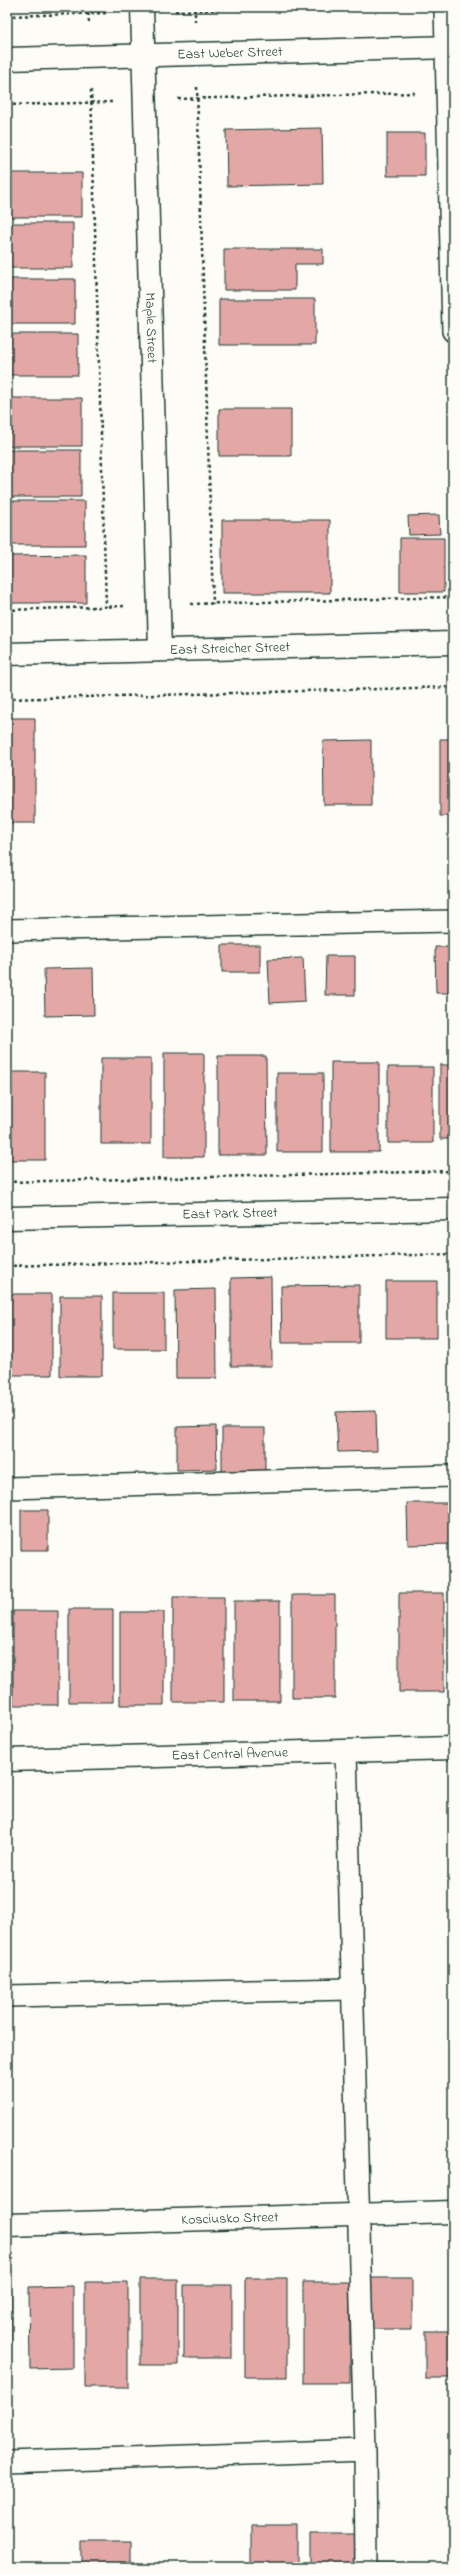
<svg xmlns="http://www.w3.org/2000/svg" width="460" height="2574" font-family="'Indie Flower',sans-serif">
<rect width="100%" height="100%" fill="#fdfcf7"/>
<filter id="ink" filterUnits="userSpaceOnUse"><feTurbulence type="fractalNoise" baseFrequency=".025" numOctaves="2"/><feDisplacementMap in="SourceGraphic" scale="8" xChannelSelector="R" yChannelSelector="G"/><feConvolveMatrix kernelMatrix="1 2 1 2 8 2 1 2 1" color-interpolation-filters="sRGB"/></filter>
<g filter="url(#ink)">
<path fill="#e3a8a6" stroke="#1f3d34" d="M322,128L323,184L227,186L226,130Z
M387,133H425V176H387Z
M7,173H82V217H7Z
M7,223H73V268H7Z
M224,249H323V264H295V290H224Z
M7,279H75V324H7Z
M219,299H315V345H219Z
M7,334H78V375H7Z
M7,398H82V446H7Z
M219,409H291V456H219Z
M7,450H81V497H7Z
M7,501H85V545H7Z
M439,515L440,534L409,535L408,516Z
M222,520H330V593H222Z
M400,538H444V592H400Z
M86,555V603H7V556Z
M7,718H35V823H7Z
M440,739H453V816H440Z
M371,740V805H324L323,741Z
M222,945H260V972H222Z
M435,947H453V993H436Z
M326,956H355V995H325Z
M303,958L305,1001L270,1003L268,959Z
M93,968L94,1015L45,1016L44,969Z
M164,1053H204V1157H164Z
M218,1056H266L267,1155H218Z
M101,1058H151V1144H101Z
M331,1062H379V1152H331Z
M440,1065H453V1139H440Z
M388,1067H433V1143H388Z
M7,1072H45V1160H7Z
M277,1073H323V1152H277Z
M271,1277L272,1366H231V1278Z
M386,1281H437V1338H386Z
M359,1285V1343H282L281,1286Z
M216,1289L217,1378H176L175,1290Z
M113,1293H164V1349H113Z
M9,1294H52V1375H9Z
M60,1296H102V1376H60Z
M376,1411L377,1451L338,1452L336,1412Z
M216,1426L217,1469L177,1470V1427Z
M222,1428H265V1474H222Z
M407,1503H453V1544L408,1545Z
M21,1510H48V1550H21Z
M399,1593H444V1692H399Z
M292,1595H335V1698H292Z
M173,1597H224V1702H173Z
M234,1601H280V1701H234Z
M69,1609H113V1702H69Z
M13,1611H58V1705H13Z
M120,1612H164V1705H120Z
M245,2278H287V2377H245Z
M369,2278H412V2329H369Z
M140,2279H178V2365H140Z
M85,2282H128V2387H85Z
M303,2282H350V2383H303Z
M184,2285H232V2358H184Z
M73,2286V2368L30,2369L29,2287Z
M7,2288H11V2376H7Z
M425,2331H453V2378H425Z
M251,2525H297V2567H251Z
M310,2533H357V2567H310Z
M82,2541H131V2567H82Z
M373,2563H422V2567H373Z"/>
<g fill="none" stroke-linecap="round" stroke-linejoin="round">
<g stroke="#1f3d34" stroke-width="24">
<path id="lane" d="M445,7L453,331
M7,930L453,921
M7,1488L453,1476
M346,1751L365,2450L366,2567
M7,1996L353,1989
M7,2462L365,2450"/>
</g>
<g stroke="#1f3d34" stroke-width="25">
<g id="street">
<path id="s1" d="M142,7L160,650"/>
<path id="s2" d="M7,59L453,47"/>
<path id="s3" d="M7,654L453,643"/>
<path id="s4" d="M7,1218L453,1209"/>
<path id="s5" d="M7,2225L453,2212"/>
</g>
</g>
<g stroke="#1f3d34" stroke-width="25">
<g id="secondary">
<path id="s6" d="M7,1760L453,1748"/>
</g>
</g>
<path stroke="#1f3d34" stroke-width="2.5" stroke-dasharray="3 3" stroke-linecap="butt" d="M88,7L89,25
M195,7V22
M175,11L325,7
M7,16L108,13
M197,87L213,604
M91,90L106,607
M178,99L415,93
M7,105L113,102
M191,604L453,597
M7,610L126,606
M7,699L453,687
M7,1182L453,1171
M7,1266L453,1254"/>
<use href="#lane" stroke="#fdfcf7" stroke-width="21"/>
<use href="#street" stroke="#fdfcf7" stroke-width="22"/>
<use href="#secondary" stroke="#fdfcf7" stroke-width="22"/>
</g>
</g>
<g text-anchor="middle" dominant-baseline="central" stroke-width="3" stroke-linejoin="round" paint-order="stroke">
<g font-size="14" fill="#1f3d34" stroke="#fdfcf7">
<text stroke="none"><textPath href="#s2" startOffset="223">East Weber Street</textPath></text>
<text stroke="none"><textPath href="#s1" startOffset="321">Maple Street</textPath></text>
<text stroke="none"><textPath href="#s3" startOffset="223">East Streicher Street</textPath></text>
<text stroke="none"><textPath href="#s4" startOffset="223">East Park Street</textPath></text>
<text stroke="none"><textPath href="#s6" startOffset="223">East Central Avenue</textPath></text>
<text stroke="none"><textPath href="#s5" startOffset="223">Kosciusko Street</textPath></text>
</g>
</g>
<rect width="460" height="2574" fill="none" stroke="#fdfcf7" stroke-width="24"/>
<rect x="12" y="12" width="436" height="2550" fill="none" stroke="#1f3d34" stroke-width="1.5" filter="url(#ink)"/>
</svg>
